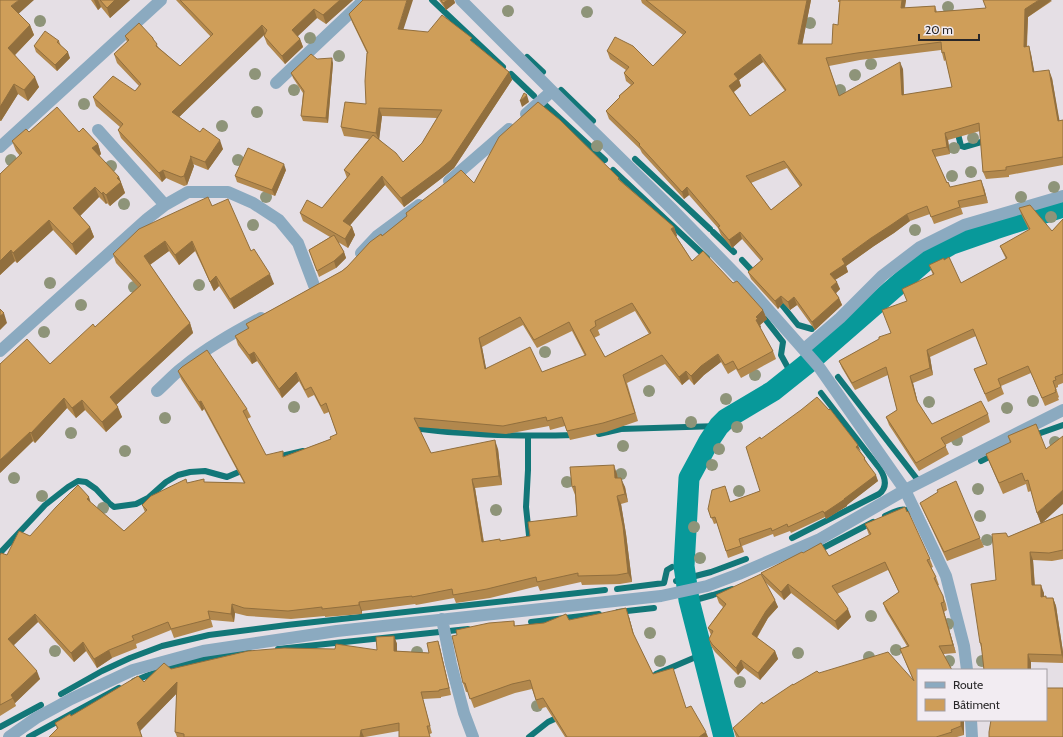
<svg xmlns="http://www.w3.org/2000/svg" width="1063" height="737" font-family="Cabin,sans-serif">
<rect width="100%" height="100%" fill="#e5dfe5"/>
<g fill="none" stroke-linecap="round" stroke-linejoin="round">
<path stroke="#127778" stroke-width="6" d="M432,0L503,67
M527,57L543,72
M511,74L534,96
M561,90L593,121
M541,101L605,160
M957,130L961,146L964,147L988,140
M635,159L710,229
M613,170L707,258
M713,232L734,252
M742,260L756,275
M778,300L798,325L812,329
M765,319L783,342L781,355L787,366
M838,377L917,479
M412,427C429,431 446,432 464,433C501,436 538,436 576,435
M599,434L621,429L719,426
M528,436V470L526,507L530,545
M1032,436L1063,425
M277,457L303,451
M981,461L993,455
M885,516C896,511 904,505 915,515
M792,538L879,494C888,487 885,477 880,469L821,393
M817,551L873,522
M0,553L45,505L68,487L78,481L86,482L96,489L109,503L114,507L136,504L148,498L166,482L178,475L190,472L205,471L227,477L246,469
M676,581L711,572L746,559
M617,589L664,583L667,570L672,567
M688,602L713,595L732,589
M618,612L654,608
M531,622L599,614
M278,649L468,629
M656,674L703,654
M134,681C171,665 209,656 249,652
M61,694L102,671L130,658L162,646L209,635L287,625L605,590
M0,727L41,705
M29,737L119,688
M529,737L548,722L561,716"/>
<path stroke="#08999a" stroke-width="21" d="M724,737L689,600L684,566L689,478L709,441L719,426L726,419L773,391L808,363L931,256L952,244L995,229L1063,207"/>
<path stroke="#8baac0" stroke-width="12" d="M276,83L364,0
M526,114L552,91
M98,130L165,205
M0,147L161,0
M449,181L509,129
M361,253L377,236L419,205
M804,349L840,318L882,276L920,247L964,225L1063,196
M0,351L147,219L165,205L188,192H228L253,203L279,220L298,243L315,288
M157,391C165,384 173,375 182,368C206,348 233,333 261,318
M442,619L451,664L464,713L473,737
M967,670L964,646L946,576L905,490L1063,410
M971,720L972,737
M9,737L36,718L71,699L133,670L203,651L337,631L661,596L707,586L739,574L820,539L905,490L819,367L751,290L672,209L552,91L461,0"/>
</g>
<g fill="#8e9479">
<circle cx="948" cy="7" r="6"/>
<circle cx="508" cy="11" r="6"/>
<circle cx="587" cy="12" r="6"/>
<circle cx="40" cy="21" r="6"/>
<circle cx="810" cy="23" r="6"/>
<circle cx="310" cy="38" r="6"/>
<circle cx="339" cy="56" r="6"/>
<circle cx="871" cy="64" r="6"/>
<circle cx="255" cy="74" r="6"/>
<circle cx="855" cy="75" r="6"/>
<circle cx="294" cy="90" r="6"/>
<circle cx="840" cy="90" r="6"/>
<circle cx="84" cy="104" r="6"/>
<circle cx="257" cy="112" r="6"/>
<circle cx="222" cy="126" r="6"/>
<circle cx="973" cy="138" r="6"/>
<circle cx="597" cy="146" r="6"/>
<circle cx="954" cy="148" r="6"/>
<circle cx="11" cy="160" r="6"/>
<circle cx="238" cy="160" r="6"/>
<circle cx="111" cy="166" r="6"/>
<circle cx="971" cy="172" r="6"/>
<circle cx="952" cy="176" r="6"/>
<circle cx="1054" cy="187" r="6"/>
<circle cx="266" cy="197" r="6"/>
<circle cx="1021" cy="197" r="6"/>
<circle cx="124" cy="204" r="6"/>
<circle cx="1051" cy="217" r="6"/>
<circle cx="253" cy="225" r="6"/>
<circle cx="915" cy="230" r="6"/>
<circle cx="50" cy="283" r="6"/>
<circle cx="199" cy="285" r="6"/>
<circle cx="134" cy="287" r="6"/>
<circle cx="81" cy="305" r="6"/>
<circle cx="44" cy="332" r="6"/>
<circle cx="545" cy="352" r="6"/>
<circle cx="755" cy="375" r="6"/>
<circle cx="649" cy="391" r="6"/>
<circle cx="726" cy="399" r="6"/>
<circle cx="1033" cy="401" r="6"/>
<circle cx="929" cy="402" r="6"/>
<circle cx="294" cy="407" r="6"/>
<circle cx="1007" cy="408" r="6"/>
<circle cx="165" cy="418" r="6"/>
<circle cx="691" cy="422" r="6"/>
<circle cx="737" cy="427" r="6"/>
<circle cx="71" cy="433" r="6"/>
<circle cx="957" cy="440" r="6"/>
<circle cx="1055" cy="442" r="6"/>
<circle cx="623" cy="446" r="6"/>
<circle cx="719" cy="449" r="6"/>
<circle cx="125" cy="451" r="6"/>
<circle cx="712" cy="465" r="6"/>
<circle cx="621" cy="474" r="6"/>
<circle cx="14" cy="478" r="6"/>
<circle cx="567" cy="482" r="6"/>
<circle cx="978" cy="489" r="6"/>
<circle cx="739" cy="491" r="6"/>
<circle cx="42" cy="496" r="6"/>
<circle cx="103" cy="508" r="6"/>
<circle cx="496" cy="510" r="6"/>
<circle cx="980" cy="516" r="6"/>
<circle cx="694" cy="527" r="6"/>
<circle cx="987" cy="540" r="6"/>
<circle cx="700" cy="558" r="6"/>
<circle cx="871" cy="616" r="6"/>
<circle cx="948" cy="624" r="6"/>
<circle cx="650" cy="633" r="6"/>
<circle cx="896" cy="650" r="6"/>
<circle cx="55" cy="651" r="6"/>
<circle cx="417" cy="652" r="6"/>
<circle cx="798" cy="653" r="6"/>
<circle cx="869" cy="657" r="6"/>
<circle cx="660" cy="661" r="6"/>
<circle cx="949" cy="661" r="6"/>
<circle cx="982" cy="661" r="6"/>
<circle cx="740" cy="682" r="6"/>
<circle cx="537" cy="706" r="6"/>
</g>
<path fill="#b2884d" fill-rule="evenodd" d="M0,0L18,14L30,25L34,35L15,55L39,87L28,101L18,94L1,121H0Z
M91,0H130L110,18L101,7L98,10Z
M176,0H353L326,24L317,18L297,36L300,39L303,47L285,64L267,44L264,36L265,34L179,117L223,149L208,170L193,164L194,166L187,185L184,186L166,178L162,182L121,138L118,130L120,127L96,106L93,97L135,91L139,86L117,63L114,54L127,42L125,36L154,41L159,48L180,66L211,37Z
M439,0H454L455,3L446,10Z
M641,0H811L802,44H832L838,25L840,2H838V0H906L905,8L935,6L937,12L986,8L1052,1L1028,17L1027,47L1031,54L1034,72L1052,78L1059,121L1063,120V165L1009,175V177L986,179L983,172L980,131L948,140L950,154L935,157L947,183L950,187L984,188L988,203L961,208L963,214L934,224L930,214L910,221L894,233L874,246L846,266L848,272L835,280L840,289L836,293L839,298L842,305L815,330L797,305L790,310L783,303L778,309L751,279L748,272L761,261L742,239L732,248L721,235L718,228L689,195L684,199L642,153L640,149L609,119L606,111L619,98V96L631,85L626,81L624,73L626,70L610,59L607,51L653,66L683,35L642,3ZM941,50L942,53L944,61L946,60L952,87L904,95L903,69L839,96L829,66L860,60ZM763,62L785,91L750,116L734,92L741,86L739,80ZM787,168L800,187L771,210L751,183Z
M349,14L403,29L474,43L509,72L512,80L454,168L442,178L404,207L385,185L350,225L352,227L355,235L348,248L338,242L344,252L346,258L336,268L319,277L309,250L330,237L303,221L300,213L322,208L347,178L344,170L369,139L344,136L341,127L366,104L367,53L352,22ZM382,116L437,118L422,143L403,162L379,139Z
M59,41L61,46L70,58L57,71L36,52L34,46Z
M317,59L333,63L328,123L303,121L301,116L303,93L293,78L291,73Z
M29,132H79L98,144L101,154L99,156L119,177L125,193L110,206L107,203L106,204L99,197L80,216L90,227L94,237L76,255L53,230L17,263L15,261L0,275V174L20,156L16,151L12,141Z
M286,170L275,196L237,182L235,176Z
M619,178L620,180L674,227L677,236H676L692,261L767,319L760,325L761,327L760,328L773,351L776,359L741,378L736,369L728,374L721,362L704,375L694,385L689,379L682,385L665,364L627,383L638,421L606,432L570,440L565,426L550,430L549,426L506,434L418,427L431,453L498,449L502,485L475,488L484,542L500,541L530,536L577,516L575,495L572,487L617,474L618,478L625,487L628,502L621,504L626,534L632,582L620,584L582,585L581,582L540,591L538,586L490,598L456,603L454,598L416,605L415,604L362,611V614L325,617V616L291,619L247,616L235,613L234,622L211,620L213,627L174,638L171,630L136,644L137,648L112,658L97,668L86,651L74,662L38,622L13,645L40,679L15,703L16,706L0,716V555H7L30,536L91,503L124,531L145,512L142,505L187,483L205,482L244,483L204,409L202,411L181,379L178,371L247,409L251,417L247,419L266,455L285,456L331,439L337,434L329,412L324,414L314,395L308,398L299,381L282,398L257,361L252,364L238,345L235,336L248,329L246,324L342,271L382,236L407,216L406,213L474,183ZM635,311L649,334L605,357L594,338L600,335L598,330ZM523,325L537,348L572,331L585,356L542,372L486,369L482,347Z
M212,206L251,251L274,284L234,309L219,286L214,291L195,251L179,265L169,251L150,265L190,323L193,333L116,405L122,417L106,432L85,410L76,418L67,408L35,443L33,441L0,473L50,364L95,327L138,287L116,263L113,254Z
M1019,208L1052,231L1063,219V383L1058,385V387L1056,388L1059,397L1058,398L1059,400L1045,406L1031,373L1001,386L1004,394L988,402L974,369L987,364L976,336L930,357L933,375L913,383L918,403L932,424L988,414L990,422L945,445L949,454L919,471L889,425L886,417L897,410L888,375L855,390L842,368L839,361L891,333L907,301L933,275L929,265L944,260L961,283L1006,259L1003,253L1000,246L1029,230L1022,216Z
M1036,424L1043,522L1063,514V559L1052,561L1033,560L1035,585L1044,593V597L1047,598H1053L1056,606L1063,652V663L1031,662V670H984L982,651L980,643L996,580L1008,537L1041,523L1037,513L1031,491L1028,492L1026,484L1003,494L990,464L986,454L1010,443L1008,436Z
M761,439L861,452L878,481L847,505V506L826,519L825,517L791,533L790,531L774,537L773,534L742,546L744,552L728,558L717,523L714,524L708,509L727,492L730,502L760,491Z
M920,503L980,538L984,547L947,561L924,512Z
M865,524L930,559L933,567L931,568L936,577L939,585L937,586L943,596L946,604L947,610L944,612L956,653L944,654L918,670L964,720V735L957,737H736L733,728L763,704L793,685L819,673L913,680L900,649L907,646L886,611L883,603L899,592L888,570L837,594L851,617L838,630L791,593L784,600L765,582L778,607L768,618L757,638L775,651L778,659L760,680L744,668L738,675L715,652L711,646L709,639L711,635L708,628L723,607L719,603L716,595L764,580L761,573L803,553L829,556L869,535Z
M629,617L634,636L653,674L686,708L708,737H565L546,707L539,709L532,689L515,693L474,708L468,692H466L463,683L514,621L515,626L569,620Z
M394,636L397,644V651L429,653L438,641L440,648L451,695L441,697V698L423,699L432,733L430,734L399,731L365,737H177L175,732L177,693L140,731L142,737H49L57,729L55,723L171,669L377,650Z"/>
<path fill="#916f3e" d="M19,0H34L15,17L11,6Z
M94,0H98L101,7L98,10Z
M115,0H130L110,18L107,8Z
M340,0H353L326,24L323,15Z
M407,0H413L401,37L398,29Z
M448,0H454L455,3L446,10L443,3Z
M807,0H811L801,51L798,44Z
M902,0H906L903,15L901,8Z
M1039,0H1052L1028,17L1026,55L1024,47L1025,9Z
M314,9L317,18L295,39L292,30Z
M30,25L34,35L12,58L8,48Z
M262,25L265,34L175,121L172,112Z
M300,39L303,47L285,64L282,56Z
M1029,46L1031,54L1036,80L1033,72Z
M68,52L70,58L57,71L55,65Z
M760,54L763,62L739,80L741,86L732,93L729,86L734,74Z
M332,58L333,63L328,123L326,118Z
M900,62L903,69L904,103L902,95Z
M1049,70L1052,78L1061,129L1058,121Z
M509,72L512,80L454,168L442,178L404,207L401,198Z
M35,77L39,87L28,101L24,90Z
M14,84L18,94L1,121L0,119V107Z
M527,95L529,102L522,107L520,101Z
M379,108L382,116L379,141L376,133Z
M945,133L948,140L950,154L947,147Z
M220,140L223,149L208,170L205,162Z
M98,144L101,154L96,159L92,148Z
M191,157L194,166L187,185L184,176Z
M284,164L286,170L275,196L272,190Z
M163,170L166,178L162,182L159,173Z
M382,176L385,185L346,230L343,221Z
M119,177L125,193L110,206L106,195Z
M981,180L984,188L988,203L985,195Z
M95,187L99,197L77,219L73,208Z
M687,187L689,195L684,199L682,192Z
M103,192L107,203L106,204L102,194Z
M907,214L910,221L894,233L874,246L846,266L848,272L833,281L830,274L842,259L871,238Z
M49,220L53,230L17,263L13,253Z
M90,227L94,237L76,255L72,244Z
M352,227L355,235L348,248L345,239Z
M674,227L677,236L674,238L671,229Z
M740,232L742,239L732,248L729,240Z
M165,241L169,251L148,266L144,256Z
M192,241L195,251L179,265L175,255Z
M11,250L15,261L0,275V261Z
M344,252L346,258L336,268L334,261Z
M270,274L274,284L234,309L230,299Z
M216,276L219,286L214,291L210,282Z
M837,282L840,289L834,295L831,287Z
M781,296L783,303L778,309L775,301Z
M794,297L797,305L790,310L788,302Z
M839,298L842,305L815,330L812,322Z
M763,310L767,319L760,325L761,327L759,329L756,320V317Z
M4,313L7,323L0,330V316Z
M190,323L193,333L114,407L110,397Z
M479,338L482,347L488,378L485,369Z
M927,350L930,357L933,375L930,368Z
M254,352L257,361L252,364L249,355Z
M718,354L721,362L704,375L694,385L691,376L701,366Z
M686,371L689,379L682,385L679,377Z
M296,372L299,381L282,398L279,389Z
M910,376L913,383L919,408L917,401Z
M64,398L67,408L35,443L31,433Z
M82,400L85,410L76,418L72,408Z
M201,401L204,409L202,411L199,402Z
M118,407L122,417L106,432L102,422Z
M30,432L33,441L0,473V460Z
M495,440L498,449L502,485L499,476Z
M858,445L861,452L856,447Z
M614,465L617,474L618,487L615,478Z
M876,475L878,481L847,505V506L826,519L824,513L844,499Z
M621,478L625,487L628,502L625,494Z
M472,479L475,488L485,551L482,542Z
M1063,490V504L1041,524L1037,513Z
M617,496L621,504L626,534L632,582L628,573Z
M89,497L92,506L87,499Z
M1030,552L1033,560L1035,593L1032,585Z
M788,584L791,593L784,600L781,592Z
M1041,585L1044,593V606L1041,597Z
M1053,598L1056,606L1063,652V659L1062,655Z
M775,600L778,607L768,618L754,642L752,634L766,611Z
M359,602L362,611V614L359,605Z
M941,603L944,612L956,653L953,645Z
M232,604L235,613L234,622L231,614Z
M626,608L629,617L636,642L633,633Z
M848,609L851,617L838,630L835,621Z
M35,614L38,622L11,648L8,639Z
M394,636L397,644V658L394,651Z
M438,641L440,648L451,695L449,688Z
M83,642L86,651L74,662L71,653Z
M109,650L112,658L97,668L94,659Z
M775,651L778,659L760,680L758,673Z
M1028,654L1031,662V670H1028Z
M741,660L744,668L738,675L736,668Z
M37,671L40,679L15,703L11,695Z
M177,682L180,690L140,731L142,737L137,723Z
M961,720H964V735L961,726Z
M361,730L364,737H360Z
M706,732L708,737H699Z"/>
<path fill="#cf9e59" stroke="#916f3e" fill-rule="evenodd" d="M0,0H19L11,6L30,25L8,48L35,77L24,90L14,84L0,107Z
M100,0H115L107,8Z
M180,0H340L323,15L314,9L292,30L300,39L282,56L264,36L267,30L262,25L172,112L200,132L203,128L220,140L205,162L190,156L191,157L184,176L181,177L163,170L159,173L118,130L123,124L93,97L113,76L135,91L141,84L114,54L129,40L125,36L139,23L153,38V39L157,44L156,46L180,66L213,34Z
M363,0H407L398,29L428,32L442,15L472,38L470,40L509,72L451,160L439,170L401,198L382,176L343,221L352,227L345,239L300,213L307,200L322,208L350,174L344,170L373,135L396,153L403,162L422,143L442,110L379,108L376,133L341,127L345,102L366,104L365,81L367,53H368L349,14Z
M441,0H448L443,3Z
M646,0H807L798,44H832L833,24L838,25L840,0H902L901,8L935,6V12L986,8L983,0H1039L1025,9L1024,47L1029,46L1033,72L1049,70L1058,121L1063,120V157L1006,167V170L983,172L979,123L945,133L947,147L932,150L947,183L948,182L950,187L981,180L985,195L958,201L960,207L931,217L927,206L907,214L891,225L871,238L842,259L845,264L830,274L837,282L831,287L839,298L812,322L794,297L788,302L781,296L775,301L748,272L763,259L740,232L729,240L718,227L720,226L687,187L682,192L639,145L640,144L606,111L620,97L619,96L634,83L624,73L629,67L607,51L615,37L633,46L653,66L686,32ZM941,42L942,53L944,52L952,87L902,95L900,62L839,96L826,58L857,53ZM760,54L786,90L750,116L729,86L738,79L734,74ZM784,161L802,185L771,210L746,176Z
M45,31L59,41L57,42L68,52L55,65L34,46Z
M311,54L317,59L332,58L326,118L301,116L304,91L291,73Z
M524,93L527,95L520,101Z
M538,102L560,120L619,178L618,179L674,227L671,229L692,261L703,251L733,283L737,281L763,310L756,317L758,319L756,320L773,351L738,370L733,361L725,365L718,354L701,366L691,376L686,371L679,377L662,355L623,375L635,413L603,423L567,431L562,417L547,421L546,417L503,426L414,418L431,453L495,440L499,476L472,479L482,542L500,539V541L530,536L528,522L577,516L575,486L572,487L570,467L614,465L615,478H621L625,494L617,496L623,526L628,573L617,575L578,576V573L537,582L536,577L487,589L453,595L452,589L412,597V596L359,602V605L322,609V607L288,611L244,608L232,604L231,614L208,611L210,619L171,629L168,622L132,636L134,640L109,650L94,659L83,642L71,653L35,614L8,639L37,671L11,695L13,698L0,705V555L1,553L7,555L19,531L30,536L56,507L78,485L89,497L87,499L124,531L147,510L142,505L151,496L186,479L187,483L204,479V482L245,483L201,401L199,402L178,371L182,367L207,350L247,409L243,411L266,455L283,451V457L331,439L330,437L337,434L326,403L321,406L311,387L305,390L296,372L279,389L254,352L249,355L235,336L249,328L246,324L342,271L347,267L370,242L381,234L382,236L407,216L406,213L448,181L461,170L474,183L499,137ZM632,303L651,333L605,357L590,330L596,326L595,321ZM520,317L534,340L569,322L586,355L542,372L530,347L485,369L479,338Z
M57,107L79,132L83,128L98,144L92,148L119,177L117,178L121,182L106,195L103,192L102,194L95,187L73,208L90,227L72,244L49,220L13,253L11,250L0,261V174L22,153L12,141L26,129L29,132Z
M248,148L284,164L272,190L235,176Z
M208,197L212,206L228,199L251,251L254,249L270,274L230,299L216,276L210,282L192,241L175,255L165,241L144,256L190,323L110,397L118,407L102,422L82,400L72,408L64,398L31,433L30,432L0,460V364L27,339L50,364L93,324L95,327L141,285L113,254L139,229Z
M1030,205L1052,231L1063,219V374L1055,377L1056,380L1053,381L1056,390H1055L1056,392L1042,398L1028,366L998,379L1001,387L985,394L974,369L987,364L973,329L927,350L930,368L910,376L917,401L932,424L981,401L988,414L941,438L946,446L916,463L886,417L897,410L886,367L852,383L839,361L879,339V337L891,333L882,310L907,301L902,289L934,274L929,265L944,258V260L949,257L961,283L1007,258L1000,246L1030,229L1019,208Z
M334,235L344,252L334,261L317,271L309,250Z
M0,309L4,313L0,316Z
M817,397L829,410L830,409L858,445L856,447L865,458L864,459L876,475L844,499H845L824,513L823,511L788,527L787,524L772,531L771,528L739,539L741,546L726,551L715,517L711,518L708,509L712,490L725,486L730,502L760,491L746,447L760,437L761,439L801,410Z
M1036,424L1046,449L1063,436V490L1037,513L1028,480L1025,481L1022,473L999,483L986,454L1011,442L1008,436Z
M956,481L980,538L944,552L920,503L938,492L937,490Z
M905,507L907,512L908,511L930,559L927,560L936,577L934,578L943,596L944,602L941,603L953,645L939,646L952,670H918V720H961V726L951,730L952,732L936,737H739L733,728L762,702L763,704L793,684V685L817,671L819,673L888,652L914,681L900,649L909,646L883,603L899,592L885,562L832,586L848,609L835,621L788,584L781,592L761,573L802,552L803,553L821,543L829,556L871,534L865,524Z
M1063,514V550L1049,553L1030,552L1032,585H1041V597L1046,596V598H1053L1062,655L1028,654V670H984L981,643H980L971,584L996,580L992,534L1006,533L1008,537Z
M761,574L775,600L766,611L752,634L775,651L758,673L741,660L736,668L712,644L709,639L713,631L708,628L726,604L716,595Z
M626,608L633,633L653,674L673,668L686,708L691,706L706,732L699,737H567L543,698L536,700L530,680L512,684L470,699L465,683H463L452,636L457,635L456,630L489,623L514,621V626L544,623L566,614L569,620Z
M394,636V651L429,653L427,643L438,641L449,688L439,690V691L421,692L430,726H427L430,737H399V723L361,730L360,737H184V734L175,732L177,682L137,723L142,737H49L58,728L55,723L70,714L71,716L138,676L144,682L164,663L171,669L248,651L284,648L335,649L336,644L377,650L376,637Z
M1046,688H1063V737H989V732L991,720H1046Z"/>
<rect x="917" y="669" width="130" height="52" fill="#f2ecf2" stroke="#a29da2"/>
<rect x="925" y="682" width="20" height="6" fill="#8baac0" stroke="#a29da2"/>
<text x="953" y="689" font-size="12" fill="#292729">Route</text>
<rect x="925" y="699" width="20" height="12" fill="#cf9e59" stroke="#a29da2"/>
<text x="953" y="709" font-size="12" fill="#292729">Bâtiment</text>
<path d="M919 34v6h60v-6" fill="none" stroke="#292729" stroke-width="2"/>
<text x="925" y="34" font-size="12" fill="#292729" stroke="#f2ecf2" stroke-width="3" paint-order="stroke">20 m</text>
</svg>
